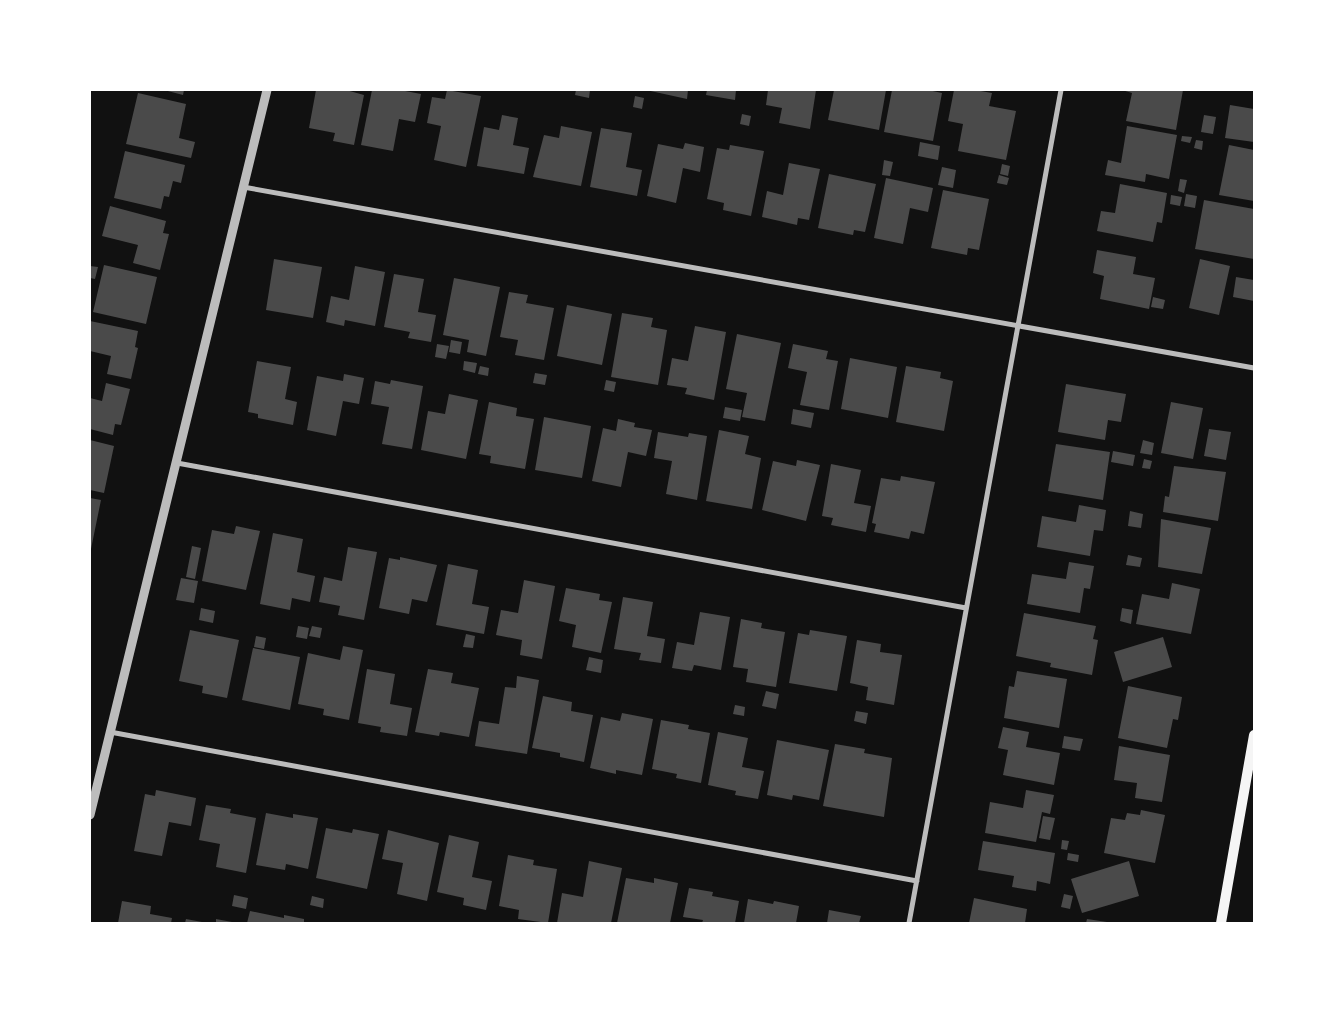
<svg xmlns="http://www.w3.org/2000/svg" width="1344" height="1013" font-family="'Titillium Web',sans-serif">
<rect width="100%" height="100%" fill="#111"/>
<path fill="#4a4a4a" d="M164,90H184L183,95Z
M316,90H346L364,95L354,145L333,141L335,133L309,128Z
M372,90H400L421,94L415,122L399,119L393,151L361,145Z
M447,90L481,96L466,167L434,160L441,126L427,123L432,97L445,99Z
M576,90H590L589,98L575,95Z
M646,90H688L687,99Z
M707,90H736L735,100L706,95Z
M768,90H816L810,129L779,123L782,108L766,105Z
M834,90H886L879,130L828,120Z
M892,90H928L942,93L933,141L884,132Z
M954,90H975L992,93L989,106L1016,111L1006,160L958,151L963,124L948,121Z
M1122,90H1183L1176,130L1126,121L1132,93Z
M138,93L186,104L179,138L195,142L191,158L126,144Z
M635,96L644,98L642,109L633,107Z
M1230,105L1254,109V142L1225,138Z
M742,114L751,116L749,126L740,124Z
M502,115L518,118L513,145L529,148L524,174L477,166L484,127L499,130Z
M1204,115L1216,117L1213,134L1201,132Z
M561,126L592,132L581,186L533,177L544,135L559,138Z
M1127,126L1177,135L1169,179L1146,174L1145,182L1105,175L1108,160L1121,163Z
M601,128L632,133L626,167L642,170L637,196L590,187Z
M1182,136L1192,137L1190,143L1181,141Z
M1196,140L1203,141L1202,150L1194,148Z
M920,142L940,146L938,160L918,156Z
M685,143L704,147L700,172L683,168L676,203L647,196L658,144L683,149Z
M730,145L764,151L751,216L723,210L724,203L707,199L717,148L729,150Z
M1229,145L1254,150V201L1219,195Z
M125,151L185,165L181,183L173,181L169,197L164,196L161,209L114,198Z
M884,160L893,162L890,176L882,175Z
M789,163L820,169L809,220L798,218L797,225L762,217L767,191L783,195Z
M1002,164L1010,166L1008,176L1000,174Z
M942,167L956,170L953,188L938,185Z
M829,174L876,184L865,232L854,230L853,235L818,228Z
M999,175L1009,178L1007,185L997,183Z
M886,178L933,188L928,212L910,208L903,244L874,238Z
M1180,179L1187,180L1184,193L1178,191Z
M1120,184L1167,193L1162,223L1157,222L1153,242L1097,231L1101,211L1115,213Z
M943,190L989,199L979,250L968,248L967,255L931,248Z
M1186,194L1197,196L1195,208L1184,206Z
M1171,195L1182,197L1180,206L1170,204Z
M1204,200L1254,209V259L1195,249Z
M110,206L166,221L163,233L169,234L160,270L133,263L138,245L102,236Z
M1097,250L1136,257L1133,274L1155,278L1149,309L1100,299L1104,276L1093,273Z
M274,259L322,267L313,318L266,310Z
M1200,259L1230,266L1219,315L1189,308Z
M104,265L157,277L146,324L93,312Z
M90,266L98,267L95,279L90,278Z
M355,266L385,272L375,326L345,320L344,326L326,322L331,296L349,300Z
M394,274L424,279L418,312L436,315L431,342L408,338L410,332L384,327Z
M1236,277L1254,280V301L1233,297Z
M454,278L500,287L486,356L467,352L469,340L443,335Z
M509,292L528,295L526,303L554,308L544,360L515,355L518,340L500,337Z
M1153,297L1165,300L1163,309L1151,307Z
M567,305L612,314L602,365L557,356Z
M622,313L653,318L651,327L667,330L658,385L611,377Z
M90,321L138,331L135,347L138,348L131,379L107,374L111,356L90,351Z
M695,326L726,332L714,400L685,394L687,388L667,385L672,358L688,361Z
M737,334L781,343L765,421L742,417L747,393L726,389Z
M451,340L462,342L460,354L449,352Z
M437,344L449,346L446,359L435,357Z
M793,344L828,351L826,359L838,361L829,410L800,405L807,372L788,368Z
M850,358L897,367L888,418L841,409Z
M257,361L291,367L285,399L297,402L293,425L258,418V414L248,412Z
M464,361L477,363L475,373L463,370Z
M480,366L489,368L488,376L478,374Z
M906,366L941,372L940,378L953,381L944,431L896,422Z
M535,373L547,375L545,385L533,383Z
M344,374L364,378L359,404L343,401L336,436L307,430L317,376L343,381Z
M391,380L423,386L412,449L382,444L389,407L371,404L375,381L390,384Z
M606,380L616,382L614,392L604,390Z
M106,383L130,389L121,425L115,424L113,435L90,429V398L102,401Z
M1066,384L1126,394L1121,422L1108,420L1105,440L1058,432Z
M449,394L478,400L466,459L421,450L428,411L445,414Z
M489,402L517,408L516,416L534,419L525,469L490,463L491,456L479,454Z
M1171,402L1203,408L1193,459L1161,453Z
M725,407L742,410L740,421L723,418Z
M793,409L814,413L811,428L791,424Z
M544,417L591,426L582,478L535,470Z
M618,419L635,423L634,427L652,430L646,456L628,452L621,487L592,481L603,428L616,431Z
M1209,429L1231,432L1226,460L1204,456Z
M719,430L749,436L745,454L761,458L752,509L706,501Z
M658,432L688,437L689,433L707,436L697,500L666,494L672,461L654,458Z
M90,440L114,446L104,493L90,490Z
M1143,440L1154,443L1152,455L1140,453Z
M1056,444L1110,452L1103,500L1048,491Z
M1113,451L1135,455L1133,466L1111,462Z
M1144,459L1152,461L1150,469L1142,468Z
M797,460L820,465L806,521L762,510L773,461L796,466Z
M831,464L861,470L854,503L871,506L866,532L831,525L833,518L822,516Z
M1174,466L1226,472L1218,521L1163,512L1165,496L1169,497Z
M901,476L935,482L924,534L911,531L909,539L874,532L876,524L872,523L881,478L900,481Z
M90,498L101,500L91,549H90Z
M1079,505L1106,510L1103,531L1094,530L1090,556L1037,547L1042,516L1076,522Z
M1130,511L1143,514L1141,528L1128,526Z
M1161,519L1211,528L1202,574L1158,567Z
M236,526L260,531L246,590L202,581L212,530L234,534Z
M273,533L303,539L297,572L315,576L310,602L292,598L290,610L260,604Z
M192,546L201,548L195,579L186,577Z
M348,547L377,552L364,620L338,615L340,606L319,602L324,577L342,581Z
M1128,555L1142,558L1140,567L1126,565Z
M400,557L437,565L427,602L412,599L409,614L379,608L389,558L400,560Z
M1069,562L1094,566L1090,589L1084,588L1080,613L1027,604L1032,574L1066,579Z
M448,564L478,570L472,604L489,607L484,634L436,625Z
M181,578L198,581L194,603L176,600Z
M524,580L555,586L542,659L520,655L522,640L496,635L501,610L518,613Z
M1172,583L1200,589L1191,634L1136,624L1142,594L1169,599Z
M566,588L600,594L599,600L612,602L601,653L572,647L576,625L559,621Z
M623,597L653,602L647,636L665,639L661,663L639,660L641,653L614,649Z
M201,608L215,611L213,623L199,620Z
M1122,608L1133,610L1131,624L1120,621Z
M700,612L730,617L721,670L694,665L692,671L672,668L677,642L694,645Z
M1024,613L1096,626L1093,639L1098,640L1092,675L1050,667L1051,663L1016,656Z
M741,619L762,623L761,628L785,632L776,687L746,682L748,669L733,667Z
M298,626L309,628L307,639L296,637Z
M312,626L322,628L320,638L309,636Z
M190,630L239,640L227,698L202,693L203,686L179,681Z
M810,630L847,636L837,691L789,683L798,633L809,635Z
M466,634L475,636L473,648L463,647Z
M256,636L266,638L264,649L254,647Z
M1163,637L1172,667L1123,682L1114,652Z
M857,640L881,644L880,652L902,655L894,705L866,700L868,687L850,683Z
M343,646L363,650L349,720L323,715L324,709L298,704L308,653L340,660Z
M253,648L300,657L290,710L242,700Z
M589,657L603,660L601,673L586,670Z
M367,669L395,674L390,704L412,708L407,736L380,732L381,727L358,723Z
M428,669L453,673L451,683L479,688L469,737L440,732L439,736L415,732Z
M1017,671L1067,679L1059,728L1004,718L1009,686L1014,687Z
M517,676L539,680L527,754L475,746L479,721L499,724L505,687L516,688Z
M1128,686L1182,697L1178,720L1173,719L1167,748L1118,738Z
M766,691L779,694L776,709L762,706Z
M543,696L572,702L571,711L593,715L584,762L560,757V753L532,748Z
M735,705L745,707L744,716L733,714Z
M856,711L868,713L866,724L854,721Z
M622,713L653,719L642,775L616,770V774L590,768L601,717L620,721Z
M661,720L689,725L688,729L710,733L701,783L676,778L677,774L652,769Z
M1003,727L1029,732L1026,747L1060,753L1054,785L1003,775L1008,750L998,748Z
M718,732L748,738L742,767L764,771L758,799L735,795L736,791L708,785Z
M1064,736L1083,739L1080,751L1062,748Z
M777,740L829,750L819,800L793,795L792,800L767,795Z
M835,744L865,749L864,753L892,758L884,817L823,806Z
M1119,746L1170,755L1162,802L1135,798L1137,783L1114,780Z
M156,790L196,798L191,826L169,822L162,856L134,851L145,794L155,796Z
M1026,790L1054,795L1050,814L1042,812L1036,842L985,833L990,802L1023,808Z
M206,805L231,809L230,813L256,818L246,873L216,867L220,844L199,840Z
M1141,810L1165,815L1155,863L1104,853L1111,818L1125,820L1127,813L1140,815Z
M266,813L293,818V814L318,818L308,869L286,864L285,870L256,865Z
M1043,816L1055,818L1050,840L1039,838Z
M326,828L352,833L353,829L379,834L367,889L316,878Z
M388,830L439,843L427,901L397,894L403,863L382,859Z
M449,835L479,842L472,877L492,881L486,910L463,905L464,898L437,892Z
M1062,840L1069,841L1067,850L1061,849Z
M983,841L1055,853L1050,884L1037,881L1036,891L1012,887L1014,876L978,870Z
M1068,853L1079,855L1078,862L1067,860Z
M508,855L534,860L533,865L557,869L548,923L518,919L519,910L499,906Z
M589,861L622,868L611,923H557L562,893L583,897Z
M1129,861L1139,896L1082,913L1071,879Z
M626,878L654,883V878L678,883L670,923H617Z
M689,888L713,892L712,896L739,901L735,923H702L703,920L683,917Z
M1064,894L1073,896L1070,909L1061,907Z
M234,895L248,898L246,909L232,906Z
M312,896L324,899L323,908L310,905Z
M974,898L1027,909L1025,923H969Z
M748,899L773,904L774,901L799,906L796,923H744Z
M122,901L151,906L150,914L172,918L171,923H118Z
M829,910L861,916L859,923H827Z
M250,911L284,918V915L304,919V923H247Z
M186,919L202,922V923H185Z
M216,919L232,922V923H216Z
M1087,919L1107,922V923H1086Z"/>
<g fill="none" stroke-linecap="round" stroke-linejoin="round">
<path stroke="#bcbcbc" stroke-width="5" d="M243,187L1254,368
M177,463L966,608
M110,732L917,881
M909,923L1061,90"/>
<path stroke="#bcbcbc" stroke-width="9" d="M90,815L267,90"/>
<path stroke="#f5f5f5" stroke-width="10" d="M1221,923L1254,735"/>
</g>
<rect width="1344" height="1013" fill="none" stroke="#ffffff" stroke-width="182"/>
</svg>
